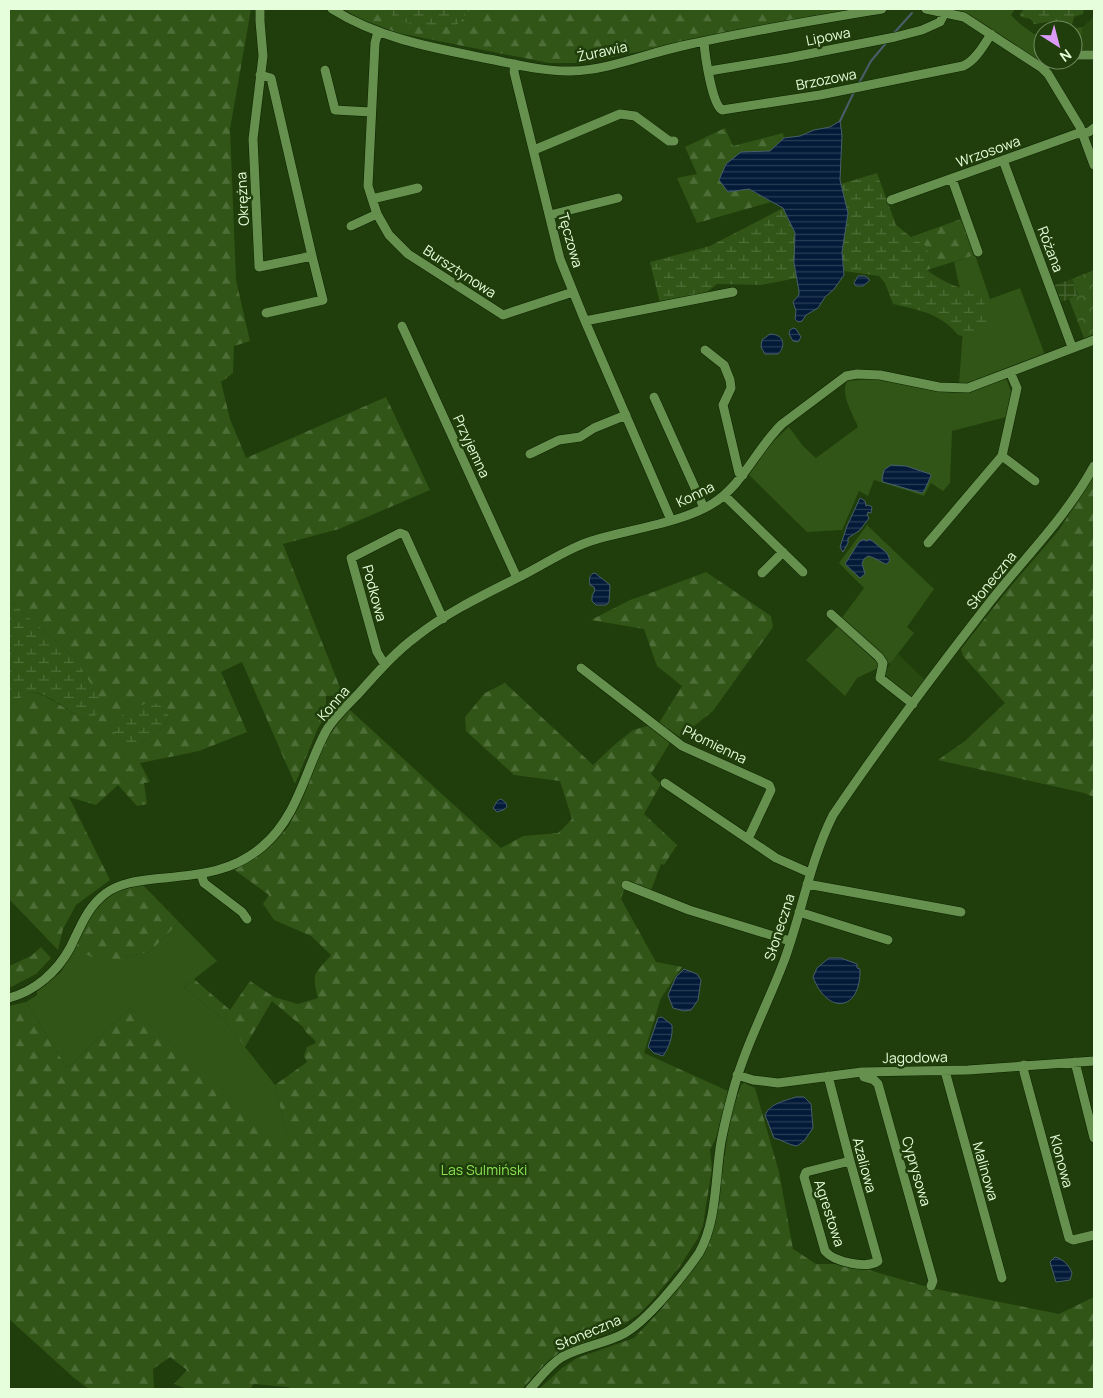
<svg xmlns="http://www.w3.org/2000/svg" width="1103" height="1398" font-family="Manrope,sans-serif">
<defs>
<pattern id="industrial-grid" width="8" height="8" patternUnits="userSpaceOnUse" patternTransform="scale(1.25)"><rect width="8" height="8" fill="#284a11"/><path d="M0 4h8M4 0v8" fill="none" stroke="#476533"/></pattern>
<pattern id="forest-firs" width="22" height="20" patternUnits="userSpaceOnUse" patternTransform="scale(1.25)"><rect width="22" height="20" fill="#305517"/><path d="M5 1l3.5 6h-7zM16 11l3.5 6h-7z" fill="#4e6e38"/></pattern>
<pattern id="wetland-marsh" width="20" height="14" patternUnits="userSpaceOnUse" patternTransform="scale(1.25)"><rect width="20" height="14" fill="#305517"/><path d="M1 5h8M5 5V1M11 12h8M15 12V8" fill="none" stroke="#4e6e38"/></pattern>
<pattern id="park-crowns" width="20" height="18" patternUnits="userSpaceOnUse" patternTransform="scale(1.25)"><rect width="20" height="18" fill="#305517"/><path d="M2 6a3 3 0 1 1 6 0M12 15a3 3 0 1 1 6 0" fill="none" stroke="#4e6e38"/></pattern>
<pattern id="water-rules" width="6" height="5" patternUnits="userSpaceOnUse" patternTransform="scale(1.25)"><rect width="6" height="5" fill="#031b39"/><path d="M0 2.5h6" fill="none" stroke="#283d55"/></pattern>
</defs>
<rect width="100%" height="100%" fill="#203e0b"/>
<path fill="#284a11" d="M1094,16V50L1078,51L1083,27Z
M898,654L925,680L911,698L882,675Z"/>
<path fill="url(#industrial-grid)" d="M1072,279L1078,296L1061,302L1055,285Z"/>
<path fill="#305517" d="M946,9H1015L1011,15L1020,24L1034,34L1043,33V59L1038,60L964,12Z
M1083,27L1078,51L1073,52V30H1062Z
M975,255L990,299L1020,288L1045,355L970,384H959L963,329L960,289L954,262Z
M877,378L971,391L1006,378L1011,391L1006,417L952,431L950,483L943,491L931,483L924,496L874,480L868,496L859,491L842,530L807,532L749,475C761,455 771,442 789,427L803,446L816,458L858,427C853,413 840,396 847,381Z
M867,525L934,589L907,627L914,633L890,664L841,619L864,588L839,563Z
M838,626L878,663V668L857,678L845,696L806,660Z
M179,922L217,961L184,987L224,1020L275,1085L287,1136L284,1143L130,1008L67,1068L26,1002L37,995V991L61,972L74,948L124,957L150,952Z"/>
<path fill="url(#forest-firs)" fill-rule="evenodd" d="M9,9H251L230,129L236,280L250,341L234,346L233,373L221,382L230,419L246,458L386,397L430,490L339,529L283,544L343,695L326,696V716L318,728L295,784L242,662L221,672L247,732L199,751L140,763L150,782L144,783L147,804L137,806L118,785L96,805L69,797L110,880L76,905L63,929L58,950L9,899V705C15,702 23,695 30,693C43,690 72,714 86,721L75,658L9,600ZM169,716L164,727L137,746Z
M344,9H384L423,26L457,25L471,9H855L582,63H549L398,33L359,19Z
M725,128L733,146L783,133L784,138L770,151L741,152L728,192L748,189L771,202L697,223L677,178L697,174L685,147Z
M961,219L975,255L927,270L929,255L911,237Z
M1094,476V797L1084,793L938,760L965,741L1005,703L963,656L961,649L1005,593L1059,530Z
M706,572L771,616L773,627L713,711L680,737L659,723L682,686L657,666L644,629L591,620L630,600L656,591Z
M505,683L593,765L613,746L633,730L651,725L671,741L651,774L661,784L644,814L677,845L664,865L661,864L650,893L626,883L621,899L656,962L682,967L661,998L644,1053L728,1091L716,1138L710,1150L712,1168L703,1225L698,1238L680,1266L651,1302L639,1314L624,1324L605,1334L562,1352L549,1360L522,1389H292L288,1387L254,1384L250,1389H187L174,1384L187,1370L170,1357L153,1369L154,1389H89L74,1378L9,1319V1006L26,1002L67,1068L130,1008L284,1142L287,1136L275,1085L307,1062L304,1056L307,1047L316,1043C313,1036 306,1035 303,1027L272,1001L245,1047L224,1020L184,987L194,979L230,1010L250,981L274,997L298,1004L318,998C311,972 315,974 331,955L311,936L274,920L263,904L269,895L233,869L257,857L273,844L288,827L302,800L328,732L349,709L501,848L523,836L558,833L572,819L560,781L514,775L466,731L465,717L485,693Z
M142,884L179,922L150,952L124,957L119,971L74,948C84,928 93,902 115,892C124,888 133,886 142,884Z
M41,947L51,958L36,974L9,988V966L31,956Z
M744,1083L755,1088L779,1172L793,1249L816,1264H848L931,1288L1059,1314L1094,1297V1389H539L562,1368L577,1358L634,1338L655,1316L692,1271L710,1241L716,1217L730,1119L741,1085Z"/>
<path fill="url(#wetland-marsh)" d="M384,9H471L457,25C440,26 421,28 404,22C397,20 390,13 384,9Z
M1024,9H1084L1083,14L1074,17L1072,25L1067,28C1055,18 1049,23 1034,24L1031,19L1021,17L1020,14Z
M877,173L896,225L911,237L926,246L929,255L927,270C947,285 958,287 980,294C986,306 991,314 989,326L963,336L958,335C940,313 919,310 893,304L885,283L879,276L844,271L842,252L845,229L841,184Z
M783,208L795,233L794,263L797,278L761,285L717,284L706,293L660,303L650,262L710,246Z
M9,600L75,658L99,697L101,712L86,721C72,714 44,689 30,693C23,695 15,702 9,705Z
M152,701L164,708L169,716L164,727L137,746L127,748L113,732L115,719L137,707Z"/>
<path fill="url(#park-crowns)" d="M1094,270V335L1084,338L1069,299L1078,295L1072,279Z"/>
<path fill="url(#water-rules)" stroke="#475f6a" d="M840,121L842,135L840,180L848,213L842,252L844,275L834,289L825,297L818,308L806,315L802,321L798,322L795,319L796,311L793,302L799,295V291L794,263L795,233L783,208L749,189L728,192L719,180L726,164L741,152L770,151L784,138L800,136L814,130L830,127Z
M858,276H865L869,279V281L863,286H856L854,283Z
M793,328L796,329L801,337L798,342L793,341L789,334L790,330Z
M770,334C783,334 787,345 778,354H765L761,347L762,340Z
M891,465L906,466L930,474L931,476L924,491L922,493L883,482L882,479L884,470Z
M860,498L865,501L866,506L868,505L872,507L871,513L868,512L867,515L869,518L860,530L848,538V543L843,552L840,547L847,526Z
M864,539L866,541L870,539L887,553L890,560L887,564C883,564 875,557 868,556L864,559L862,563L865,574L860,578L845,564L859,542Z
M595,573L610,585L609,602L606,605H596L592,601V596L595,590L594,587L590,585C589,579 589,574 595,573Z
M501,799L506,803L507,807L503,810L497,812L493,808C496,805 495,801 501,799Z
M829,958H841L857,964V968L860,969C861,1011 828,1016 813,977L817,968Z
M684,969L697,974L701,980L698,1000L691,1010L684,1011L673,1008L668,995L676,977Z
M662,1017L672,1025C673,1037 669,1047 663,1056L654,1053L648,1047L658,1018Z
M796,1097H804L811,1104L813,1128L804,1141L797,1146C788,1145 783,1140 774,1138L765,1115C770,1103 785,1101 796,1097Z
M1055,1257C1063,1259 1069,1265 1072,1273L1070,1280L1056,1282L1050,1262Z"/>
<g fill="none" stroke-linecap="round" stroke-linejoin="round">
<path stroke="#475f6a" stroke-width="2" d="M894,33L912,13
M858,85L871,61L887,42
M840,121L854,92"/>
<g stroke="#0e2202" stroke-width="10">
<path id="minor" d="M332,9C380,39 434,48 489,59C515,64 546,72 571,71C609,70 645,54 682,46C748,31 816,20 882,9
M926,9L964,17L1042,68L1048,74L1080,127L1094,165
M378,32L375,43L368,186L377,214L389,235L408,254L503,315L573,292
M704,42C705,56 712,104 722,110L820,95L963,66C975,61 984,45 991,34
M1073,55H1094
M515,64L514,72L560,259L585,321L671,520
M1042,68L1054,60
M325,70L335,110L371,112
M709,71L788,58L895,37L922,30L940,22L945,12
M260,75L271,78L312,256L259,267L253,139L263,56L260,21V9
M534,150L620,114L635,116L669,141H674
M1003,160L1072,347
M952,179L978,252
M372,199L418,188
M891,200L1076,134L1089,132L1094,128
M550,215L618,198
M351,226L377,214
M266,313L323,300L312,256
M585,321L733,292
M402,326L517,578
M705,350L724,365L730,380L731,388L723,405L739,473L743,475
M654,397L704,508
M530,454L559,440L580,437L594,428L626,415
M1002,456L1035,481
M724,495L803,572
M928,543L1002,456L1017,388L1010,372
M762,573L783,552
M831,614L879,657L883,663L880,678L913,704
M385,665L377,652L351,558L400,533L405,535L443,619
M581,668L682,746L769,785L771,790L748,839
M665,783L776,858L810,873
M201,874L204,883L242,912L247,919
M807,884L961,912
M626,885L689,910L790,941
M799,912L888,940
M9,998C35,991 57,972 70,948C80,928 87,907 106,893C120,883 137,881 154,879C194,875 231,874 263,846C298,816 305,770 326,731C334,717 348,705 359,693C377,673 395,652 417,636C450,610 490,592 527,573C548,562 569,548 591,541C628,529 679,524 712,504C743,485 756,449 782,424L846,376L857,374L880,375L939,387L968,388L1094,340
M1075,1062L1094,1138
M1024,1065V1072L1069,1238L1073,1240L1094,1235
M945,1071L1002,1278
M862,1072L864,1077L874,1080L878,1084L933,1281L931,1286
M737,1075L753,1080L778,1083L862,1072L968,1070L1094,1061
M828,1076L850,1161L878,1261C867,1269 834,1262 825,1251L804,1177L806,1172L850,1161
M530,1389C540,1378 549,1365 562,1357C582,1346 605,1344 625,1333C648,1320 684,1275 699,1253C717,1222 715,1177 721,1142C724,1126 728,1110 732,1095C744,1048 767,1006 784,961C802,912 810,861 833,815C881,744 933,675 986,607C1022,560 1065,519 1094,466"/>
</g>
<use href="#minor" stroke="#66904e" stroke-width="9"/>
</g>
<g text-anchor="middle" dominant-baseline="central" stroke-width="5" stroke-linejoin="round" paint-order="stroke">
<g font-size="14" fill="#e6fedb" stroke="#203e0b">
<text transform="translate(828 36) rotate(-11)">Lipowa</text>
<text transform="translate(602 51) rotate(-12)">Żurawia</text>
<text transform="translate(826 79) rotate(-11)">Brzozowa</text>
<text transform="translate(988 151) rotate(-20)">Wrzosowa</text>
<text transform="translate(242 199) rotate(-93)">Okrężna</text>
<text transform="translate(571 240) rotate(74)">Tęczowa</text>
<text transform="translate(1051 249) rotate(69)">Różana</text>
<text transform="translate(460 271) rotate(33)">Bursztynowa</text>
<text transform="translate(472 446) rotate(65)">Przyjemna</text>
<text transform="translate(695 494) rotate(-26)">Konna</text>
<text transform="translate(991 580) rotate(-51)">Słoneczna</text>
<text transform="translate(375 593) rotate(75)">Podkowa</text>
<text transform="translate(333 703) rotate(-49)">Konna</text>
<text transform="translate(715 744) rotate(26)">Płomienna</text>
<text transform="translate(779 927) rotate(-72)">Słoneczna</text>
<text transform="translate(915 1057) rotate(-1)">Jagodowa</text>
<text transform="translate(1062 1161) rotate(75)">Klonowa</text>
<text transform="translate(865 1165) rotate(75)">Azaliowa</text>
<text transform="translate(917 1171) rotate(74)">Cyprysowa</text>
<text transform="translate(986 1171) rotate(74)">Malinowa</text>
<text transform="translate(830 1213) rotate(72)">Agrestowa</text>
<text transform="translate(588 1332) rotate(-23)">Słoneczna</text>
</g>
<g font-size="14" fill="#8be254" stroke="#203e0b">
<text x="484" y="1169">Las Sulmiński</text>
</g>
</g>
<rect width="1103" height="1398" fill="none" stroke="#e6fedb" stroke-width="20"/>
<g transform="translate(1058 45) rotate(144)"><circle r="24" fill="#203e0b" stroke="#6f8b5e"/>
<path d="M0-4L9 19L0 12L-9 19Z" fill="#da9af6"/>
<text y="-8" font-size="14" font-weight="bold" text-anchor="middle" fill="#e6fedb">N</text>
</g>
</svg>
